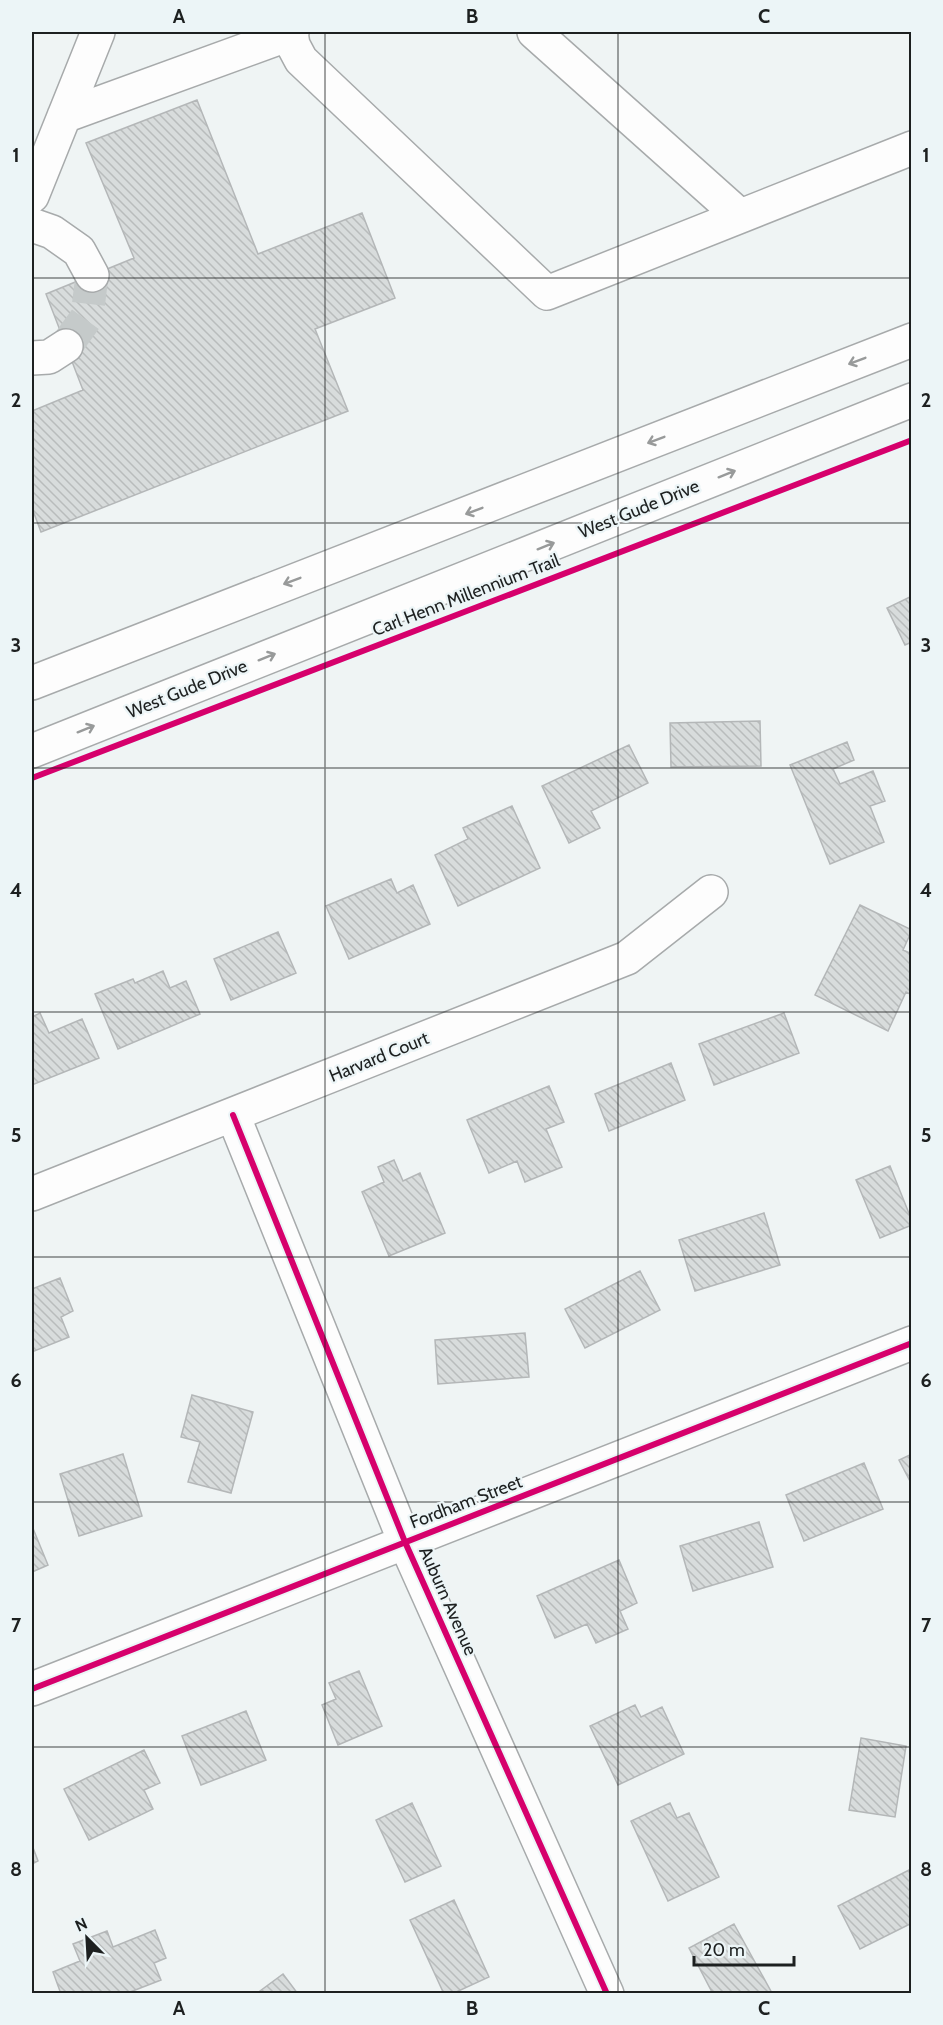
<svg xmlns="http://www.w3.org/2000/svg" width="943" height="2025" font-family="Cabin,sans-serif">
<defs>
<pattern id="building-back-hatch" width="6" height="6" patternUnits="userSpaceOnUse" patternTransform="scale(1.5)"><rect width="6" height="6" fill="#d8dcdc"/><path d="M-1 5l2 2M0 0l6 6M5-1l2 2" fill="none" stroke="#b9bcbc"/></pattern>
</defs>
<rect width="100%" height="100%" fill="#eff4f4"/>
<path fill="url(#building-back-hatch)" stroke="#b4b7b8" stroke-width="1.5" d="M197,100L258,254L362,213L395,298L315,329L348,411L41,532L32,508V411L83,390L46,294L134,258L86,143Z
M912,596V642L905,645L887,608Z
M760,721L761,766L671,767L670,723Z
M847,742L854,760L833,769L840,784L873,771L885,801L870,806L884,842L830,864L790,765Z
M629,745L648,783L591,811L600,828L569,843L542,786Z
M512,806L540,868L458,906L435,855L468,839L463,828Z
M391,879L397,893L413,885L430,924L349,959L326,906Z
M860,905L912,930L903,950L912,954V995L906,992L888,1031L815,995Z
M278,932L296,973L231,1000L214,959Z
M163,971L170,988L186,981L200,1014L118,1049L95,994L133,979L135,983Z
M40,1013L49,1033L82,1019L99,1058L32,1085V1017Z
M784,1013L799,1053L714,1085L699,1044Z
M671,1063L685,1100L609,1131L595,1094Z
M549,1086L564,1122L546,1129L562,1167L525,1182L517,1161L489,1173L467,1120Z
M394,1160L403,1181L420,1173L445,1233L389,1256L362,1192L384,1182L378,1167Z
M890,1166L912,1221V1225L880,1238L856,1180Z
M764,1213L780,1265L695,1291L679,1240Z
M640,1271L660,1310L585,1348L565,1309Z
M60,1278L73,1311L61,1317L69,1337L32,1352V1289Z
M525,1333L529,1377L438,1384L435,1340Z
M192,1395L253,1412L231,1493L188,1482L200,1442L181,1437Z
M123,1454L142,1516L79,1536L60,1474Z
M912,1454V1485L899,1460Z
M864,1463L883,1509L804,1541L786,1495Z
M759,1522L773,1567L693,1591L680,1546Z
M32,1526L48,1565L32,1572Z
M619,1560L637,1603L620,1611L628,1629L596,1643L587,1624L555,1638L537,1596Z
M359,1671L382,1726L338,1745L322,1705L336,1699L329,1683Z
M635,1705L641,1717L662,1707L684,1754L618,1785L590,1726Z
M246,1711L266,1760L201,1785L182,1736Z
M861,1738L906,1746L895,1817L849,1810Z
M144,1750L160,1783L144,1790L153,1809L89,1840L64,1789Z
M412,1803L441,1866L405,1882L376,1820Z
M670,1803L677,1818L689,1813L719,1877L668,1901L631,1821Z
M32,1845L38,1861L32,1864Z
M911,1869L912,1923L860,1949L838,1906Z
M454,1900L489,1977L452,1994H444L410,1920Z
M734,1924L772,1993L771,1994H713L689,1948Z
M155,1930L166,1958L154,1963L161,1980L125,1994H61L53,1972L80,1961L73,1944L107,1931L113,1947Z
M283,1974L298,1994H256Z"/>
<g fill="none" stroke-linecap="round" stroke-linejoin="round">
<path stroke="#c5caca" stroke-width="33" stroke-dasharray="33 16" stroke-linecap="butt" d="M66,346L87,317L92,275"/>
<g stroke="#a7aaab" stroke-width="36">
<path id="minor" d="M291,32L293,45L301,60L547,293L912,148
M534,32L740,216
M64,116L292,33
M32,196L98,32
M32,225L52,232L79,251L92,275
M32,358L49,357L66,346
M233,1115L405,1542L607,1994
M32,1194L627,958L711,892
M32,1689L912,1343"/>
</g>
<g stroke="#a7aaab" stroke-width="36">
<path id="major" d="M32,683L912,340
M32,751L912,400"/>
</g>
<use href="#minor" stroke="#fdfdfd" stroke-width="33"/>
<use href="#major" stroke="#fdfdfd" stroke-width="33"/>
<g stroke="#ecf5f7" stroke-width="10">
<path id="cycleway" d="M32,778L912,440
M233,1115L405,1542L607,1994
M32,1689L912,1343"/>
</g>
<use href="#cycleway" stroke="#d6006c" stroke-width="6"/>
</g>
<defs><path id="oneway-shaft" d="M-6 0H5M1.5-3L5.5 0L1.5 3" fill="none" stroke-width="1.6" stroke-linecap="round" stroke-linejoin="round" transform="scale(1.5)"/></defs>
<g stroke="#989a9a">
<use href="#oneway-shaft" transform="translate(857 361) rotate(159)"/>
<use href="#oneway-shaft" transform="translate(656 440) rotate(159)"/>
<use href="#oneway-shaft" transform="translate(727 474) rotate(-22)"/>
<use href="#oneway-shaft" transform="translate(474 511) rotate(159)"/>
<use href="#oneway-shaft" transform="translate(546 546) rotate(-22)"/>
<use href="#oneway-shaft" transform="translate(292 581) rotate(159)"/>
<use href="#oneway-shaft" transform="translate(267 657) rotate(-22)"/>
<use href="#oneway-shaft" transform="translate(86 729) rotate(-22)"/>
</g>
<path fill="none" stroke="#1d2020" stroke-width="1.5" stroke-opacity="0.55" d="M325,32V1994M618,32V1994M32,278H912M32,523H912M32,768H912M32,1012H912M32,1257H912M32,1502H912M32,1747H912"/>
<g text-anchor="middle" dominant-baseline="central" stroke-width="4.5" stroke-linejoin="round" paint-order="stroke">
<g font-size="18" fill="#1d2020" stroke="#ecf5f7">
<text transform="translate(639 509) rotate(-22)">West Gude Drive</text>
<text transform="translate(466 595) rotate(-21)">Carl Henn Millennium Trail</text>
<text transform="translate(187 689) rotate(-22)">West Gude Drive</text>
<text transform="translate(379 1057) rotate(-22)">Harvard Court</text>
<text transform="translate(466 1502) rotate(-21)">Fordham Street</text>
<text transform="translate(448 1601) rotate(66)">Auburn Avenue</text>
</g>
</g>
<rect width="943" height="2025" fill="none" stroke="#ecf5f7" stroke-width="66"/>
<g transform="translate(87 1938) rotate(336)" stroke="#ecf5f7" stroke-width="4.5" paint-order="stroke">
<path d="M0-4.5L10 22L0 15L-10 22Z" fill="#1d2020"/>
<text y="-9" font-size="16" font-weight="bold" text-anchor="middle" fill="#1d2020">N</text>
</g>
<path d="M694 1956v9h100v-9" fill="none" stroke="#1d2020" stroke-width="3"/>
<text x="703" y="1956" font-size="18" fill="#1d2020" stroke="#ecf5f7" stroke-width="4.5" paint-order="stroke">20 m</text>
<rect x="33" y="33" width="877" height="1959" fill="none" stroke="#1d2020" stroke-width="2"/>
<g font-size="20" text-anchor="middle" font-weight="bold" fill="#1d2020">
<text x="179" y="23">A</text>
<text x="472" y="23">B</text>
<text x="764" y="23">C</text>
<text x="16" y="162">1</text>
<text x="926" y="162">1</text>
<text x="16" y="407">2</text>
<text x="926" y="407">2</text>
<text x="16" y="652">3</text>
<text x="926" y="652">3</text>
<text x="16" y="897">4</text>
<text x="926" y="897">4</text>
<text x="16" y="1142">5</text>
<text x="926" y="1142">5</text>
<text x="16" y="1387">6</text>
<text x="926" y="1387">6</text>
<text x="16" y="1632">7</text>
<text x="926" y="1632">7</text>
<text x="16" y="1876">8</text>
<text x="926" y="1876">8</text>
<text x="179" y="2015">A</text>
<text x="472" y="2015">B</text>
<text x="764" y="2015">C</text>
</g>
</svg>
